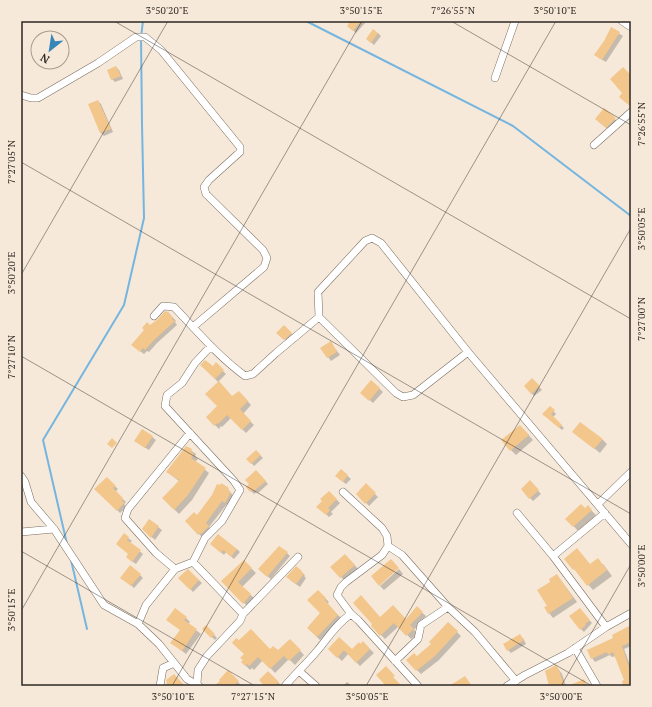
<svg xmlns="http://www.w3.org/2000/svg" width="652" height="707" font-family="'PT Serif',serif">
<rect width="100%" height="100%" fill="#f6e9d9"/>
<path fill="#0003" d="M346,21H363L365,23L356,33L348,26L350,24Z
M612,29L623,36L606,62L599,58Z
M378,33L381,36L374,45L367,39Z
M116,67L119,70L123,79L115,82L112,79Z
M98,101L101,104L113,132L104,136L101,133Z
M604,110L618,122L609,130L599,122Z
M168,312L176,321L175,322L177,325L157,343L149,352L147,351L144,354L136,348L145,330Z
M284,326L294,336L288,342L278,333Z
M331,343L340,355L331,361L328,357Z
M216,364L226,374L218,382L202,365L213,367Z
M532,379L542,390L534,396L525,386Z
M371,381L383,392L373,403L362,393Z
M243,396L251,405L243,414L254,425L246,433L231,418L222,427L221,426L219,429L207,417L232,397Z
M550,407L556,414L553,417L564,428L562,430L544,414Z
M143,430L156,440L149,450L139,444Z
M525,431L533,440L516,455L511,450Z
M574,432L602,439L607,444L600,453Z
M186,447L196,454L195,456L198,459L195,462L209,473L192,500L179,514L163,498L179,481L167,472Z
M256,451L263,458L254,466L248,459Z
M341,470L351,479L346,484L339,479Z
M259,474L268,484L258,493L257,492L254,494L247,487Z
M107,479L118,489L115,492L126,502L124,504L127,507L120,513L96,489Z
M366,485L378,497L369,506L358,494Z
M533,485L541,494L533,501L530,498Z
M228,489L234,497L229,506L227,504L209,527L212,530L203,538L186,521L197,516Z
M329,492L340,503L331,512L333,514L329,517L318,507Z
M588,507L596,515L579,532L567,519Z
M149,520L162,530L155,540L143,529Z
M124,535L132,541L130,543L143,554L136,564L130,560Z
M215,547L237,549L240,552L234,559L226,552L224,555Z
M287,553L290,556L271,579L262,572Z
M565,559L590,565L603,564L612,576L593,590Z
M350,560L359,570L346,582L341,577Z
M244,561L256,573L242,587L255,599L248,607L223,581Z
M296,567L305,575L304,576L306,578L300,587L290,580Z
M399,569L403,574L384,590L380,586Z
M188,570L202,583L193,592L180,578Z
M140,575L143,578L134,588L125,580Z
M560,579L577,602L553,618L545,608L548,606L552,582Z
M318,591L329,602L327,604L341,618L320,640L308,628L321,613Z
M417,608L426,616L414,630L417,634L411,639L399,626L385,639L372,626L381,618L406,620Z
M580,610L592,623L584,632L581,629Z
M186,618L190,622L188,624L201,634L186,654L172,643L181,630L172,624Z
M448,623L461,636L439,660L421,674L407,660L417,657L432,644Z
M206,626L217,638L215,640L203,629Z
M631,626V646L624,649L631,668V686H625L623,682L625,681L616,656L612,657L610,655L595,662L592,658L615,638Z
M523,638L526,644L511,653L508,650Z
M290,640L304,655L295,665L289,659L275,673L263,660L254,670L252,668L250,670L242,662L271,650L278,652Z
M363,642L374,653L360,666L348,654L342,661L329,649L352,651Z
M556,666L562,674L566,686H550L546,671Z
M228,672L241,685L239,686H216Z
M268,673L281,685L280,686H266Z
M347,682L352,686H343Z"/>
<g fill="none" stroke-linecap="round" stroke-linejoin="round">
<path stroke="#75b5df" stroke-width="2" d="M306,21L513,126L631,216
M67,544L43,440L124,305L144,218L142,124L141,37L143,21
M71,560L87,629"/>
</g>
<path fill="#f3c68c" d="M351,21H361L353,31L347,26Z
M611,27L620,32L602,60L594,55L604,41Z
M373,29L378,33L371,43L366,39Z
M116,66L121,76L111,80L107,70Z
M623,67L631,75V107L619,97L622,93L610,79Z
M98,100L111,129L100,133L88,104Z
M604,108L616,118L606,128L595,119Z
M165,311L168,312L173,318L172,319L175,321L154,340L145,350L143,348L140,352L131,345L144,330L142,328L147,322L150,325L158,319Z
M284,325L292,333L284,340L276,333Z
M331,341L337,352L327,358L320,348Z
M205,360L213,366L216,362L224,370L215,379L200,365Z
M532,378L540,386L531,394L524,386Z
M371,380L380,388L369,401L360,393Z
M219,381L232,396L239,391L248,401L240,409L251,421L242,430L227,415L218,424L217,423L214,426L206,417L217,406L205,394Z
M550,406L555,410L551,414L562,425L559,428L542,414Z
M580,422L603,439L594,449L572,432Z
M520,425L529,435L510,451L501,440Z
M142,429L153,436L145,448L134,441Z
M112,438L117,443L112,448L107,444Z
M186,446L192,449L191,452L194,454L191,458L206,468L188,495L174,510L162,498L175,485L179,480L166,472Z
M256,450L261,455L251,464L246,459Z
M341,469L348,475L343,482L335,476Z
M256,470L266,481L254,491L253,490L250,492L246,487L249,484L245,480Z
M107,477L116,486L113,488L123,498L122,500L124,503L117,511L94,489Z
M530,480L539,490L529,499L521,489Z
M221,483L229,488L228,490L231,492L225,503L222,501L206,523L209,526L201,534L200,533L198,535L185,521L194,512L197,515L212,495L217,484L220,485Z
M366,483L376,493L365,504L356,494Z
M329,491L337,499L328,508L330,510L326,515L316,507L322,501L320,499Z
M581,504L585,508L588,505L592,510L573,527L565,519Z
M149,519L159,526L151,538L142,529Z
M124,533L129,537L127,540L141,550L132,562L126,557L128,554L116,544Z
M218,534L237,549L231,557L223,550L221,553L210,544Z
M279,546L288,552L267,577L258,569Z
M577,548L590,564L598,558L607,570L587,586L574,569L573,570L564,559Z
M345,554L355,565L340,578L330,567Z
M391,559L399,568L379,586L371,576Z
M244,560L252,568L238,582L251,594L243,604L221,581Z
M130,565L141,574L131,586L120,578Z
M296,566L302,571L301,572L304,574L296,584L286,577Z
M188,569L199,580L190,590L178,578Z
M557,574L573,598L548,614L544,607L547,606L537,590L550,582L549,579Z
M318,590L326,598L325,600L338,615L317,637L307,628L320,613L307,600Z
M361,595L380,617L393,605L406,619L417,606L423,612L410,625L414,629L406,636L394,623L380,636L371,626L372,624L353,603Z
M175,608L187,617L184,620L197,629L182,651L170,643L180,630L166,620Z
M580,608L590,620L585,624L586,625L580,630L569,616Z
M448,622L458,631L435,656L416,671L406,660L414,653L417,656L431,644L429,642Z
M206,625L215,634L211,638L202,629Z
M631,625V642L622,646L631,673V685L623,686L622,681L624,680L613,652L608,655L607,652L591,659L587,650L613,638L612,635Z
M251,629L270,649L273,646L278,650L290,639L301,650L289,661L284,656L270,669L258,657L249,666L247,664L245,666L241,662L243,660L240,658L244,654L232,643L236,638L239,640Z
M520,634L524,640L507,651L503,644Z
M339,637L352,649L359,642L360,644L363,641L370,649L356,663L344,650L337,658L328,649Z
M556,665L559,670L564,685L549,686L545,671Z
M386,666L395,676L393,677L402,686H386L376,675Z
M228,670L239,681L233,686H214L220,681L219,680Z
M268,671L279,682L274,686H264L259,680Z
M174,674L185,686H165L167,683L166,680Z
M465,676L472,686H449Z
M584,679L587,686H568Z"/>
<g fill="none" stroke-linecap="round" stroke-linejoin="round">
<g stroke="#796d60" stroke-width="8">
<path id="minor" d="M622,21L631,27
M495,78L515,21
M21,95L31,98H38L98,63L136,37H145L161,50L240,147V152L209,180L204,187L206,194L263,250L267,258L264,267L193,327
M594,145L631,112
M154,316L163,306L174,307C197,331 218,356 245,376L253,374L276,353L319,317L318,292L365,241L372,238L381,243L468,352L631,544
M319,317L396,393L403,397L413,395L468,352
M21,476L25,482L31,502L54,529L104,605L138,624L159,644L187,679L199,686
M343,492L382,528L387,536L388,546L382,555L346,582L341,587L337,595L351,614L358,620L418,686
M598,504L631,472
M517,513L553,556L606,627
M21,532L54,529
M388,546L402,555L448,607L475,632L516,681
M553,556L605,513
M193,562L243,614L240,621L207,656L198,670L197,684
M175,569L156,553L125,518L128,509L190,433
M243,614L298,557
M138,624L146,605L175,569L193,562L205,538L222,521L240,490L234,481L165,406L167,395L182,383L195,363L211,346
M575,648L597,686
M395,661L418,639L421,625L448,607
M299,671L316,686
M160,686L163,668L174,663
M285,686C295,674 307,663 317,651C328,638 336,624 351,614
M507,686L525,675L568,653L606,627L631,613"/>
</g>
<use href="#minor" stroke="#fff" stroke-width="7"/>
</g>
<path fill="none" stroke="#2e2923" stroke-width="1" stroke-opacity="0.45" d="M114,21L631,319M451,21L631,125M21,162L631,514M21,275L168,21M21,356L592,686M21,551L255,686M21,611L362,21M172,686L556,21M366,686L631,228M561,686L631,564"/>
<rect width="652" height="707" fill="none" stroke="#f6e9d9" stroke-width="44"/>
<g transform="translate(50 50) rotate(210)"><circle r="19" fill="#f6e9d9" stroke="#a69c90"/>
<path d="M0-3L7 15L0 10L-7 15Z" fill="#3885b8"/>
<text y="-6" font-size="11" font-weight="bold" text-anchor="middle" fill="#2e2923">N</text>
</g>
<rect x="22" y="22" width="608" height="663" fill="none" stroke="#2e2923" stroke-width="1.5"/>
<g font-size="10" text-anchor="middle" fill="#2e2923">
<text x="167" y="14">3°50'20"E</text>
<text x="361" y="14">3°50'15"E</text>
<text x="453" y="14">7°26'55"N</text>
<text x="555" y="14">3°50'10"E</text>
<text transform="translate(641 124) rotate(-90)" y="4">7°26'55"N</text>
<text transform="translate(11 162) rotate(-90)" y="4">7°27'05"N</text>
<text transform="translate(641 229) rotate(-90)" y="4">3°50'05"E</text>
<text transform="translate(11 273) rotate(-90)" y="4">3°50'20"E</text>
<text transform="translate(641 319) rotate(-90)" y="4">7°27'00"N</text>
<text transform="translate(11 357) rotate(-90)" y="4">7°27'10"N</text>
<text transform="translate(641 566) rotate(-90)" y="4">3°50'00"E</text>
<text transform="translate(11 610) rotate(-90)" y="4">3°50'15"E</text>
<text x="173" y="700">3°50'10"E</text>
<text x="253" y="700">7°27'15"N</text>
<text x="367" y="700">3°50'05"E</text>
<text x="561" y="700">3°50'00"E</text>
</g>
</svg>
